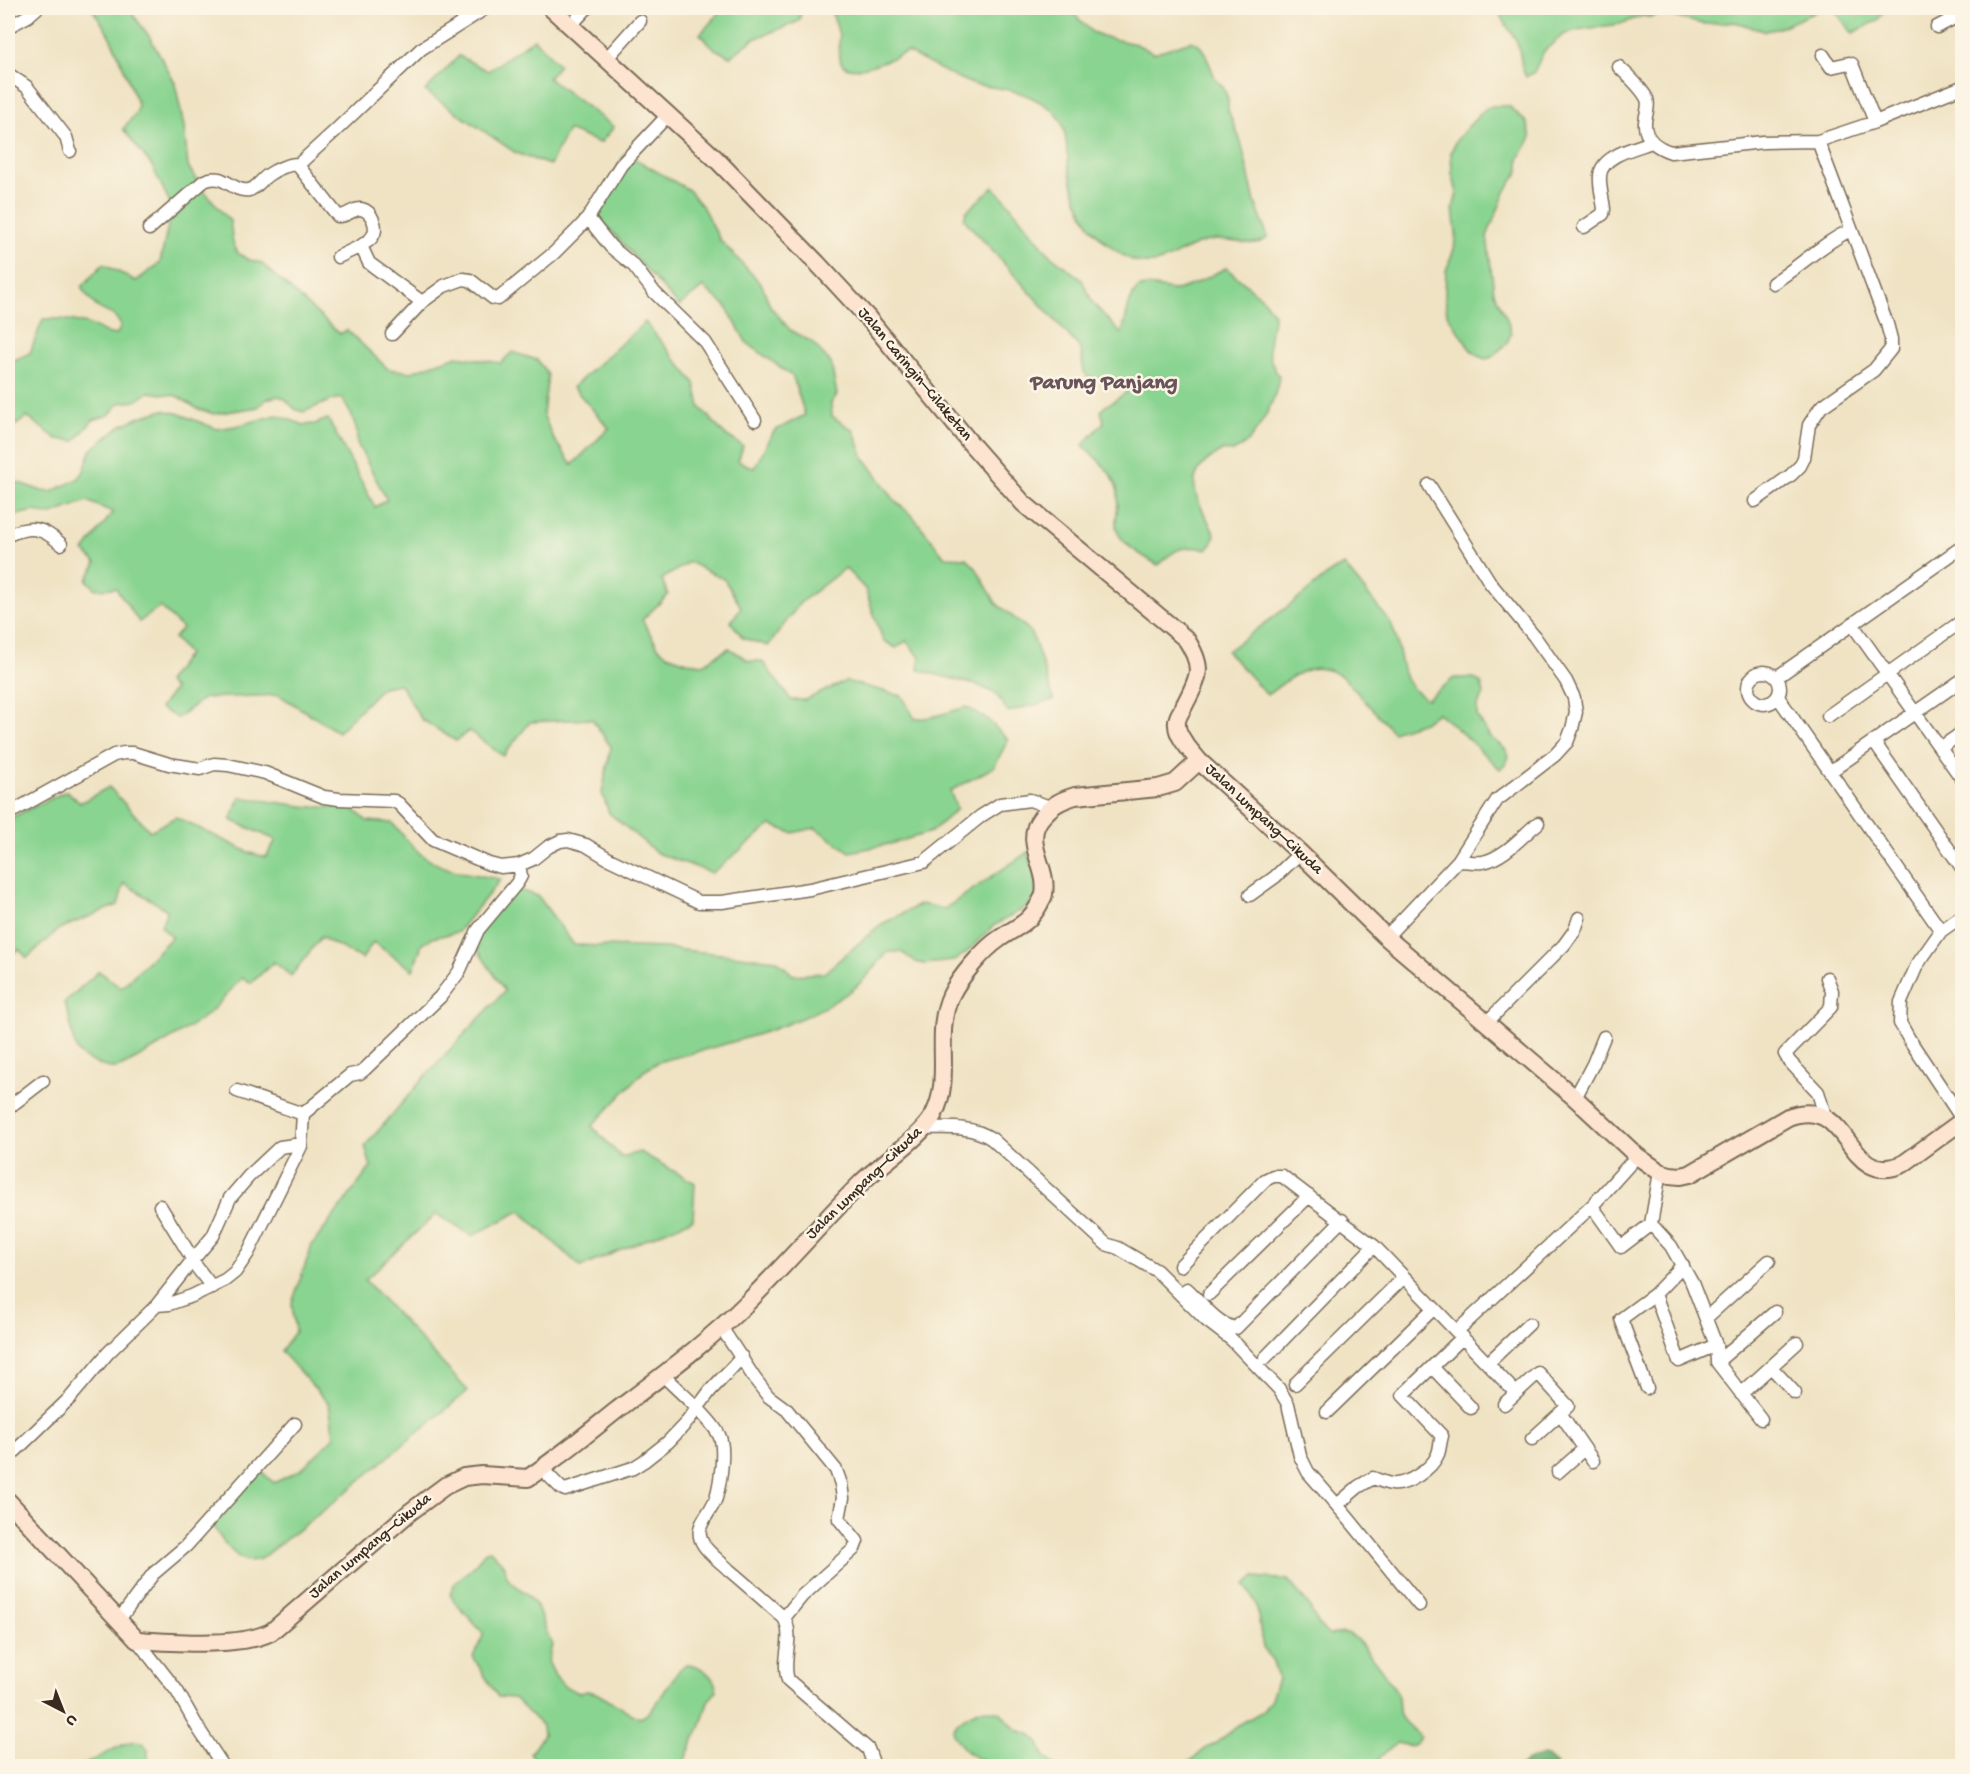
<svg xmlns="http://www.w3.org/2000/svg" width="1970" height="1774" font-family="'Gochi Hand',sans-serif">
<rect width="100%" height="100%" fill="#fcf5e5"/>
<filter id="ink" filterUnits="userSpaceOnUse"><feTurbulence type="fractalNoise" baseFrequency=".0167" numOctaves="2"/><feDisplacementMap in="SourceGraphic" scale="12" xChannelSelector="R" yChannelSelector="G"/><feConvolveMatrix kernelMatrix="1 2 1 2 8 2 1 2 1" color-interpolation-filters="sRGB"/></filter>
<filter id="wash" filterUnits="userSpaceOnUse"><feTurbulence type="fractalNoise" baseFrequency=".008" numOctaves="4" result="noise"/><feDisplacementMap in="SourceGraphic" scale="24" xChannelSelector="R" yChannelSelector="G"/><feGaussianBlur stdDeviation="1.35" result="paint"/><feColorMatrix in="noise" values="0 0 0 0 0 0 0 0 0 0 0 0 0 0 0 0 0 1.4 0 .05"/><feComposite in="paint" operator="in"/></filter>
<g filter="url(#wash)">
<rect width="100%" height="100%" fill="#f0e3c4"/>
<path fill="#8ad491" stroke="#627f58" stroke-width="1.5" d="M91,8H128L149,36L175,83L184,127L188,166L200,186L230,221L233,243L238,253L247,259L261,263L340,334L347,330L388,369L411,372L457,356L501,363L512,352L537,360L548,375L543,414L553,438L572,465L609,428L573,387L645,322L695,383L700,407L724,434L743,446L738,461L754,468L774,431L805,415L793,377L746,342L726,306L703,287L679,306L593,211L625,153L689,190L702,206L720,240L762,285L770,306L790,330L812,342L831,363L837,395L831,403L832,416L854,431L863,456L896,502L912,515L945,557L966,558L976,568L996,603L1029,630L1035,642L1054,700L1008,712L996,694L980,686L918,670L920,657L906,641L896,648L883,640L865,589L845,568L800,603L768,646L743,638L731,622L741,607L724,579L689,562L662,579L668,595L642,620L658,647L667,655L687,662L703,664L729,648L749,661H762L791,700H805L846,681L902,696L915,719L932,717L966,707L985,717L1008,740L994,767L950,791L957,809L931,832L894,843L850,852L815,828L792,833L771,825L712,873L657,853L609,813L602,793L611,747L592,719L530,722L503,756L469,731L456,741L421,719L400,684L382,687L338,732L279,695L204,698L177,718L160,708L174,689L167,682L188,654L174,638L182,628L160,607L139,622L116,588L96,589L87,580L96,563L84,551L113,512L87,501L49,515L35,511L15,515L8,519V479L42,491L51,492L78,479L84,471L91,450L122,425L140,417L163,410L177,413L217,429L236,426L277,415L304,425L315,424L328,419L375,507L387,500L357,443V431L352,416L342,398L332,400L303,412L295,409L284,398L277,396L267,399L258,407L214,414L198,409L177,396L149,392L136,401L119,403L109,415L93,420L75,441L57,439L27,417L8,431V363L30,353L43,319C60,318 79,321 95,327C103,330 108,336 117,334L121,326C114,311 109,315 99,308C92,304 87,295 82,289V287L103,264L136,281L160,263L172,207L152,166L123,129L136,113L138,105C124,70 114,36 91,8Z
M724,8H801L800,19L797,22L754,39L730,57L715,49L700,34Z
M830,8H1068L1092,32L1108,38L1136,44L1154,53L1191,41L1199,44L1206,55L1215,78L1223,87L1228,99V110L1241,142L1255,202L1268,237C1256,250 1232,239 1216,240C1175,243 1160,284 1115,250C1105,242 1095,234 1089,224C1080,209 1073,190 1070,173C1065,152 1070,123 1051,109C1039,100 1023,93 1009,90C997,87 985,87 973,84C950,76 929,63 907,52C893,57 845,82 840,59C838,51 840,42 839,35C837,26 833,16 830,8Z
M1497,8H1824L1777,29L1764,31L1735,22L1703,24L1662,14L1649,17L1642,16L1620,24L1576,30L1563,35L1544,51L1534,72L1526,77C1519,64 1522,52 1516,40C1510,29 1501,20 1497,8Z
M1830,8H1886L1878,20L1853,33C1844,25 1840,13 1830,8Z
M534,39L559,65L548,78L614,127L600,143L568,130L550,165L516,153L425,91L459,56L488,71Z
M1492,106H1509L1527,123L1531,137L1519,159V171L1506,190L1487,236L1494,292L1507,319L1511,333L1507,343L1492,357L1486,359L1478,356L1470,349L1447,314L1445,296L1446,271L1454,249L1456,233L1453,209L1457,193L1452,173L1451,152L1456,141L1465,130L1485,109Z
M993,187L1004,198L1050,255L1082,280L1093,303L1121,334C1127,320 1127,301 1137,289C1145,282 1164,290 1174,290C1187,290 1213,274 1226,268L1262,298L1274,314C1270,339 1263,354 1279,376C1277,397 1263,424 1248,441C1244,445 1238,449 1233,452L1224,450C1176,474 1197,498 1215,534L1212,544L1207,549C1183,545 1176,548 1158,565C1144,556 1115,543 1116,523C1116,509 1121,499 1116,485C1110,469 1094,457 1083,445L1104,422L1101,411L1104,407L1126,393L1127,391C1113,377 1097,386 1086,375C1081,370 1084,355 1079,347L964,219L966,212Z
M1344,565C1355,579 1366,592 1376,605C1381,611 1387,617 1391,624C1405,651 1394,683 1427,699L1454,678H1473L1481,683L1484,694L1477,707V716L1489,736L1506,750L1509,756L1506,764L1500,769L1453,725L1438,713L1423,722L1393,732L1345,679C1314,655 1293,676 1267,695L1227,651L1298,599L1331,572Z
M109,787L150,831L176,817L250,853L266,857L276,840L231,820L240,797L309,807H351L367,821L392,823C401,832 408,843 417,851C440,872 472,874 501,879L458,932L432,938L422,944L413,970L373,942L362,959L321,937L291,976L274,962L251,983L242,978C231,989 222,1001 210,1012C199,1022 129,1066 115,1068C106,1069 83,1059 78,1052C69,1037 73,1018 64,1003L99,971L121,988L172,937L161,926L167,910L124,883L118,905L59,929L27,958L19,949L8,958V819L67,791L80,803Z
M1028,852L1037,883L1036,897L1027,907L993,926L967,952L954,961L924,964L916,962L901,952H888C876,965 864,982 849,992C797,1029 720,1045 658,1062L644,1071L592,1126L621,1157L640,1152L695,1183L693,1219L581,1267L520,1211L472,1236L436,1214L365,1280L468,1391L328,1507L260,1559C253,1561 246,1562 240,1558C229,1550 213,1531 211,1518L238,1491L262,1472L274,1483L302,1469L334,1437L329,1404L281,1351L295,1332L292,1303L312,1245L371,1167L365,1146L429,1072L505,991L471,940L512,888L538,896L574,945L664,948L777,960L793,975L824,973L880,925L921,904L944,909Z
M490,1550L505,1566L506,1574L510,1581L527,1594L536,1605L552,1645L548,1661L555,1676L564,1686L579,1693L587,1691L596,1693L639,1718C657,1714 669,1676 686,1664C700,1664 715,1676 717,1691L708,1701L701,1725L682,1766H542L530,1754L543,1735L542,1726L514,1698L498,1697L473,1657L483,1636L482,1632L454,1601L450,1594L455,1583L472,1568L486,1551Z
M1254,1577L1288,1580L1307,1603L1319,1625L1328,1635C1335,1634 1345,1632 1351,1635C1360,1640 1394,1685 1397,1694C1400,1702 1397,1710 1401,1717C1405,1726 1415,1728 1420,1737C1413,1750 1409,1745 1396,1743L1379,1758L1373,1766H1185L1209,1746L1216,1743L1242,1723L1263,1711L1270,1701L1278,1679L1273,1661L1263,1648L1256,1603L1245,1585Z
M984,1709L1000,1712L1017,1730L1032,1735L1038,1741L1043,1754L1055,1766C1014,1767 973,1774 952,1731C957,1720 972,1711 984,1709Z
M134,1741L142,1742L148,1749V1762L143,1766H81C99,1759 115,1746 134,1741Z"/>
<path fill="#6fb67b" stroke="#55704c" stroke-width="1.5" d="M1544,1755L1557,1766H1520L1527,1761Z"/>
</g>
<g filter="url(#ink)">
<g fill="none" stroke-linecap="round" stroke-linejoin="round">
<g stroke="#7a6b58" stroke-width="15">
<path id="street" d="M571,25L587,8
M8,27L28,16L37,8
M1937,27L1962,14
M1823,55L1831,67L1849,63L1852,64L1875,122
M607,58L640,21
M1619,67C1628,76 1641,87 1647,99C1650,107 1645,115 1645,123C1644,139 1658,148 1671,152L1763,142L1818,141L1875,122L1962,87
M8,74L27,87L66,137L70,151
M299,164L300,168L338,216C347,217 353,208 361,209C372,211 379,228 372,237C370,241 364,243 361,246L369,263L422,302L444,286L463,279L470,280L493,298L498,299L554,253L578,229L588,218L621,165L669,114
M588,218L611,247L634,266L654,292L705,342L755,420
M1584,227L1603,214L1604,209C1603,199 1599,187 1600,176C1601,155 1636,148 1652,142
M149,229L204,181C224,171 232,193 249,190C257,188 261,180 268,175C275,170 290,163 299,164L335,131L421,49L486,8
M338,257L361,246
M1773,283C1799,267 1824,242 1851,230
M392,334L422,302
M1755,501L1791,475L1800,466L1804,458L1809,425L1821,407L1874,370L1891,349V339L1887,324L1818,141
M8,535C31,525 42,527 61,544
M1852,624L1962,779
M1748 688a16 16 0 1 1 32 0a16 16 0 1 1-32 0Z
M1777,677L1962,547
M1778,697L1941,931
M1828,716L1962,621
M1874,742L1962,868
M1940,748L1962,733
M1831,771L1962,680
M8,812L15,810L114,755L124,753H133L169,764L200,769L214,764L228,765L265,773L324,797L339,799L394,801L399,804L433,840L489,864L501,867L519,865L533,859L548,847L560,841L568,840L586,845L609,859L699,902H722L810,889L924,862L981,816L1000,804L1030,800L1050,807
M1458,861C1466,861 1475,863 1483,862C1504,858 1522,836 1538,823
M1250,895L1275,877L1300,853
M1962,916L1941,931L1917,965L1901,1002L1900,1023L1909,1039L1962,1119
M1386,937L1458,861L1497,800L1555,755L1567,742L1572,729L1576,712L1574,698L1566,681L1534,636L1491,584L1429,485
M1487,1022L1564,945L1575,930L1579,918
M1575,1098L1593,1064L1604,1037
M8,1108L43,1081
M303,1114L350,1075L360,1073L365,1069L440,997L459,972L478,930L517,883L521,876L519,865
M1825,1116L1818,1092L1789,1061L1785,1054L1831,1007L1832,991L1827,978
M923,1128C947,1128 971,1125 992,1139L1106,1244L1118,1248L1157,1271L1206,1320L1232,1340L1279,1389L1288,1404L1300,1456L1308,1472L1348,1518L1419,1605
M1660,1172L1651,1224L1671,1246L1692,1283L1716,1345L1717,1362L1761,1419
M1592,1206L1621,1247L1651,1224
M1180,1266L1265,1180L1273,1176H1282L1374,1246L1516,1393
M212,1287L192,1261L213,1236L230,1198L249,1176L280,1147L294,1145L301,1146
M1187,1289C1201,1302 1217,1325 1236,1328L1342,1220
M1209,1294L1309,1196
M1655,1294L1679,1361L1716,1345
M157,1305L192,1261L190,1255L160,1206
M1706,1318L1769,1261
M721,1327L755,1379L768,1396L787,1410L836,1470L841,1484L843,1498L839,1519L857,1541L854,1549L802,1596L784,1618
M1457,1331L1592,1206L1637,1156
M1265,1358L1374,1246
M1717,1362L1775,1312
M1488,1363L1529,1324
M1432,1367L1471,1408
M1771,1367L1795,1393
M663,1375C678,1391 710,1417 719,1435C726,1448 720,1484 716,1498C711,1514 692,1526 703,1544C709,1554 721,1562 729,1570C748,1586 766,1602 784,1618C795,1637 781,1660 788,1680L868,1749L872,1760L870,1766
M1295,1384L1403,1278
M1647,1388L1621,1319L1655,1294L1683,1265
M1741,1394L1797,1343
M1504,1404L1538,1373L1568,1406L1532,1439
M1327,1412L1433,1309
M1560,1413L1593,1461
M8,1458L70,1398L108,1353L157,1305L169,1304L192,1296L225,1280L235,1272L248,1253L301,1146L303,1114L237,1091
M542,1469L561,1488L565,1490L633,1468L644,1461L668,1442L687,1422L710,1391L742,1357
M1558,1472L1584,1449
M1337,1505L1358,1487L1373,1478C1379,1480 1385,1483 1391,1484C1407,1486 1432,1469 1438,1454C1440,1449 1440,1442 1442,1436L1403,1395L1463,1337
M118,1621L153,1574L186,1546L295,1424
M137,1640L177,1691L198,1728L223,1766"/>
</g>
<g stroke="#7a6b58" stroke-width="20">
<path id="secondary" d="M551,8L716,159L817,263L868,318L972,445L1023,503L1186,639C1206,670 1198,678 1183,708C1180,713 1176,719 1177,725C1177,737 1192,752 1199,761
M8,1501L137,1640C173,1642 239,1648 271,1632L410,1512L445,1486L464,1477L482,1475L528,1478C559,1457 588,1433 617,1410C663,1375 710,1340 750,1300C789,1261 824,1220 863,1181C882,1163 923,1136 934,1114C953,1077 933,1033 951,995C959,978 984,949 999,939C1017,926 1029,924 1040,903C1041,900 1044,897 1044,894C1049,868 1022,842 1041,818C1052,805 1059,801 1075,796L1158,788L1175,783L1199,761L1300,853L1386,937L1575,1098L1637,1156L1660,1172L1670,1175L1681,1176L1690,1174L1788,1117C1853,1093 1843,1189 1903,1164L1962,1121"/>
</g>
<use href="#street" stroke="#fff" stroke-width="12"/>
<use href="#secondary" stroke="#fde4d1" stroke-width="16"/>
</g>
</g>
<g text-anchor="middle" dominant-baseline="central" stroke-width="5" stroke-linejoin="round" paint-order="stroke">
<g font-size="16" fill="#3b2a1e" stroke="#fcf5e5">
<text transform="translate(914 375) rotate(50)">Jalan Caringin–Cilaketan</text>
<text transform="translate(1263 820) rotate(43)">Jalan Lumpang–Cikuda</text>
<text transform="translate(865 1184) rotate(-44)">Jalan Lumpang–Cikuda</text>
<text transform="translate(371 1547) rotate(-40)">Jalan Lumpang–Cikuda</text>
</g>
<g font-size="22" font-weight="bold" fill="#6a545c" stroke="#fcf5e5">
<text x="1104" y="384">Parung Panjang</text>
</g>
</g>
<rect width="1970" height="1774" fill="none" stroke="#fcf5e5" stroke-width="30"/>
<g transform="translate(63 1711) rotate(138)" stroke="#fcf5e5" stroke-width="4.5" paint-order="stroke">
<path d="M0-4.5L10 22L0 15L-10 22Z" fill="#3b2a1e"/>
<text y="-9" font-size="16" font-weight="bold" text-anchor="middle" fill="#3b2a1e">U</text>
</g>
</svg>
